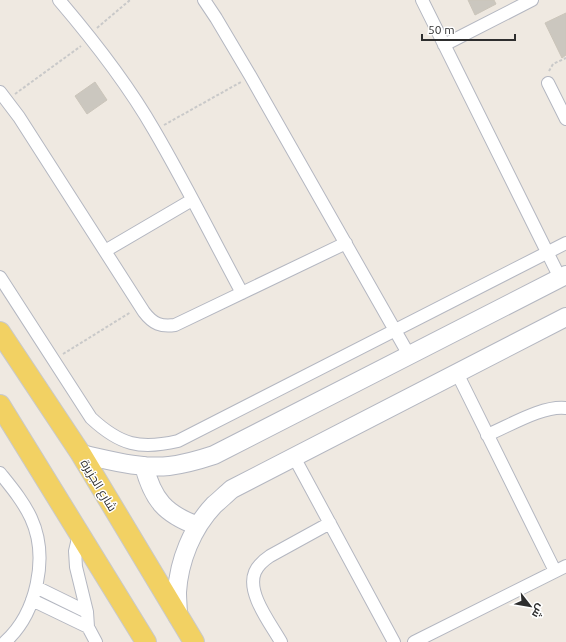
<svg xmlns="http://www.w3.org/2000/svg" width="566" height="642" font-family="Ubuntu,Cairo,sans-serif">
<rect width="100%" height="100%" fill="#efe9e1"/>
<path fill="#cbc7bf" stroke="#cbc5ba" d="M468,0H494L496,4L475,15Z
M566,13V55L562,58L545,23Z
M95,82L107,100L87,114L75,96Z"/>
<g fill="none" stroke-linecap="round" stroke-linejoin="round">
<g stroke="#b4b7c1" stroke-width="14">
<path id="street" d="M59,0C94,41 127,83 154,130C185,183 213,239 242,293
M204,0L216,18L251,77L409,355
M422,0L560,278
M444,45L532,0
M548,83L566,119
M0,92L19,117L144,312C153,324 161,327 175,325L346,243
M105,251L192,200
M0,277L91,418C120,445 140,450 178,441L566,243
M457,373L555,571
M487,435C509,426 543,405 566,408
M294,457L394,642
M0,473C12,488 23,501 31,518C49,557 37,613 5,642
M79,534L75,551L76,567L87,612L88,627L96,642
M36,587L87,612
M32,600L88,627
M281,642C271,624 246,593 255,572C258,565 264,560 270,556L330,523
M414,642L566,566"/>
</g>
<g stroke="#b4b7c1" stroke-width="20">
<path id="secondary" d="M81,454C109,460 140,469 169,466C185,464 199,460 214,455L566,275
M144,466C153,500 165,514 198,526
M178,617C178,609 177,600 177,592C179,561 192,528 214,505C220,500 226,494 232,489L566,317"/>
</g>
<g stroke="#c9c9c9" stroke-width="22">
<path id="primary" d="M0,332L81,454L194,642
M0,405L146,642"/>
</g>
<path stroke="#c9c9c9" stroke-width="2" stroke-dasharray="3 2" stroke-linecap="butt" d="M97,28L130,0
M549,71L553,64L566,58
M15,94L81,46
M164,125L241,82
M63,354L131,312"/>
<use href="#street" stroke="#fff" stroke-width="12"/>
<use href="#secondary" stroke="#fff" stroke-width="18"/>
<use href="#primary" stroke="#f2d163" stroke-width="20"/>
</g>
<g text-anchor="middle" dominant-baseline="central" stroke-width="3" stroke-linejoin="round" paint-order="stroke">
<g font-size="12" fill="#2e2e2e" stroke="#fff">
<text transform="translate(99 485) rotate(59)">شارع الجزيرة</text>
</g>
</g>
<g transform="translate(530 606) rotate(121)" stroke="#ffffff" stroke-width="3" paint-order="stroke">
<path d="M0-3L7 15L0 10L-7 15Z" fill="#2e2e2e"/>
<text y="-6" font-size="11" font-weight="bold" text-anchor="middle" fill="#2e2e2e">ش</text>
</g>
<path d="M422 34v6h93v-6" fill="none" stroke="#2e2e2e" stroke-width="2"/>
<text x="428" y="34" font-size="12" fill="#2e2e2e" stroke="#ffffff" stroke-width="3" paint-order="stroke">50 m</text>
</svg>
